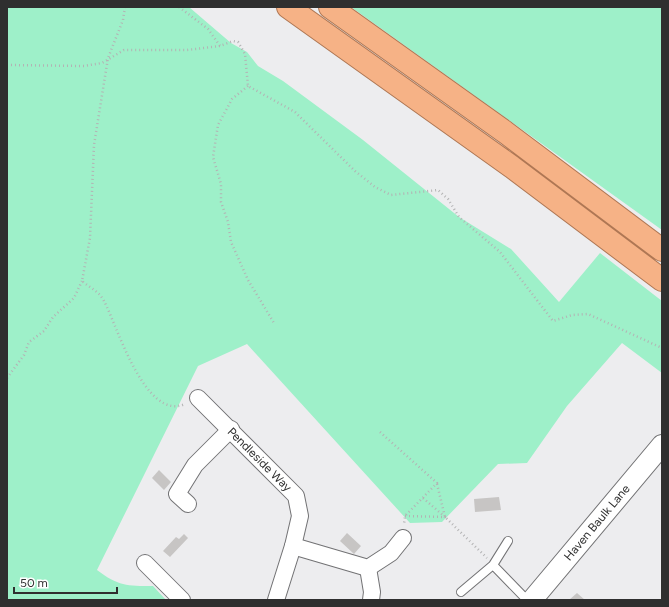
<svg xmlns="http://www.w3.org/2000/svg" width="669" height="607" font-family="Figtree,sans-serif">
<rect width="100%" height="100%" fill="#ededef"/>
<path fill="#9ef0c9" d="M7,7H189L231,43L247,52L258,66L283,81L363,140L459,217L511,249L559,302L600,253L662,301V373L622,343L567,406L527,463L498,464L442,522L410,523L247,344L198,366L97,570C118,586 127,586 153,586L166,600H7Z
M351,7H662V230Z"/>
<path fill="#c7c5c4" d="M159,470L171,482L164,490L152,478Z
M499,497L501,510L475,512L474,499Z
M347,533L361,546L354,554L340,541Z
M184,534L188,538L170,557L163,551L176,537L179,539Z
M577,593L585,600H569Z"/>
<g fill="none" stroke-linecap="round" stroke-linejoin="round">
<g stroke="#727274" stroke-width="10">
<path id="service" d="M493,565L527,600
M461,592L493,565L508,541"/>
</g>
<g stroke="#727274" stroke-width="18">
<g id="minor">
<path id="s1" d="M198,398L296,496L300,516L293,546L276,600"/>
<path d="M188,504L177,494L195,465L231,429"/>
<path d="M293,546L368,568L391,553L403,538"/>
<path d="M145,563L182,600"/>
<path d="M368,568L372,592L371,600"/>
</g>
</g>
<g stroke="#727274" stroke-width="22">
<g id="tertiary">
<path id="s2" d="M532,600L662,445"/>
</g>
</g>
<g stroke="#af7754" stroke-width="24">
<path id="trunk" d="M288,7L512,167L662,280
M330,7L505,132L662,250"/>
</g>
<path stroke="#b3b3b4" stroke-width="2.5" stroke-dasharray="1 3" stroke-linecap="butt" d="M125,7L123,20L108,58L94,145L90,238L82,281C90,288 99,291 104,301C117,325 145,422 185,404
M179,7L208,29L220,46L233,41L238,42L245,54L248,86L295,112L355,171L375,187L391,195L438,190L448,199L459,217L500,252L553,321L572,315L588,314L662,348
M7,65L84,66L102,63L124,50H187L220,46
M248,86L232,99L218,125L213,157L221,184V202L228,222L231,242L248,280L274,323
M7,378L24,355L29,342L44,331L53,317L74,298L82,281
M380,432L437,483L405,516L404,524
M437,484L445,517L487,558
M405,516L445,517L423,498"/>
<use href="#service" stroke="#fff" stroke-width="8"/>
<use href="#minor" stroke="#fff" stroke-width="16"/>
<use href="#tertiary" stroke="#fff" stroke-width="20"/>
<use href="#trunk" stroke="#f6b286" stroke-width="22"/>
</g>
<g text-anchor="middle" dominant-baseline="central" stroke-width="4" stroke-linejoin="round" paint-order="stroke">
<g font-size="12" fill="#2f2f2f" stroke="#fff">
<text stroke="none"><textPath href="#s1" startOffset="87">Pendleside Way</textPath></text>
<text stroke="none"><textPath href="#s2" startOffset="101">Haven Baulk Lane</textPath></text>
</g>
</g>
<rect width="669" height="607" fill="none" stroke="#2f2f2f" stroke-width="16"/>
<path d="M14 587v6h103v-6" fill="none" stroke="#2f2f2f" stroke-width="2"/>
<text x="20" y="587" font-size="12" fill="#2f2f2f" stroke="#ffffff" stroke-width="3" paint-order="stroke">50 m</text>
</svg>
